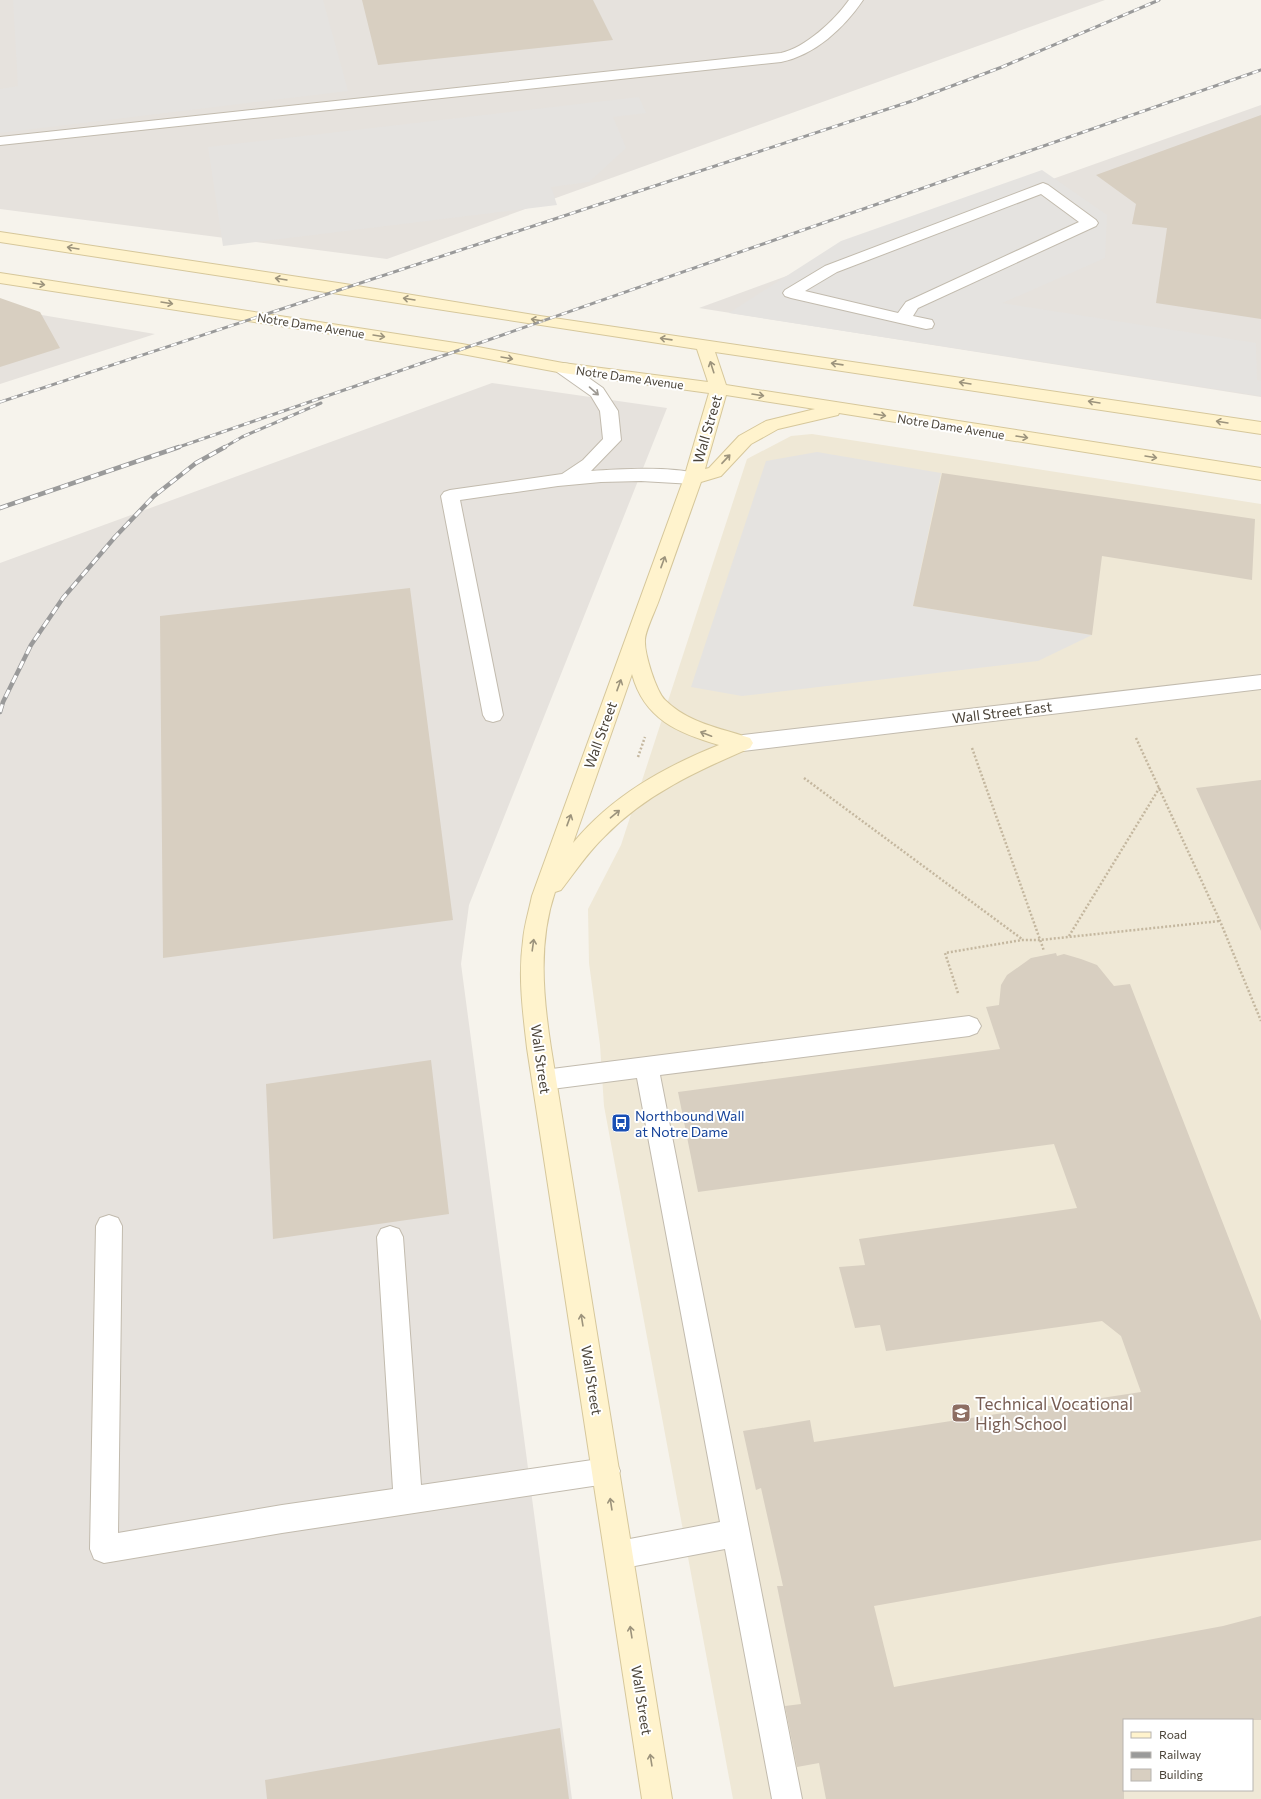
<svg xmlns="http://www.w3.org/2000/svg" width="1261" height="1799" font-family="Commissioner,sans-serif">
<rect width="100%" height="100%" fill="#f6f3ec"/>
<path fill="#e6e2dd" d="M0,0H1105L387,259L0,209Z
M1261,105V397L699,308L1005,196Z
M0,308L155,334L0,384Z
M492,383L667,408L469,905L461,964L572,1799H0V563Z"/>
<path fill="#efe8d6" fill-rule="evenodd" d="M812,434L1261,504V1799H733L604,1106L600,1045L589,963L588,909L621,845L747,459L791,436ZM1124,1720H1252V1790H1124Z"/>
<path fill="#e5e3e0" d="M13,0H323L348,91L0,133V89L18,86Z
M639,97L646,113L613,117L626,148L589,182L551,187L557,205L223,246L208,147Z
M1042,170L1107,215L1105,258L1002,303L1256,343L1257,380L1261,381V396L729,313L841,241Z
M817,452L941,473L913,606L1092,635L1038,661L742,696L691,687L766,461Z"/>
<path fill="#d8cfc1" d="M362,0H593L613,40L378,65Z
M1261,115V319L1156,303L1167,228L1132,224L1136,204L1096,175Z
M0,298L40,312L60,348L0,367Z
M942,473L1255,519L1252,580L1102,556L1092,635L913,606Z
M410,588L453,920L163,958L160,616Z
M1261,780V931L1196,788Z
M1056,953L1057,956L1064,954L1081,959L1097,965L1114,986L1130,984L1261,1321V1540L1109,1564L874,1606L894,1687L1223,1626L1261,1616V1720H1124V1799H826L819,1763L797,1767L785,1706L801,1704L777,1586H783L761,1488L756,1490L743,1431L810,1420L814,1442L1141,1392L1121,1336L1102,1321L886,1351L880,1325L855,1328L839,1267L865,1265L859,1239L1077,1208L1054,1144L698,1192L678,1092L1000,1049L986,1007L999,1005L1001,985L1007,975L1031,958Z
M431,1060L449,1214L273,1239L266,1084Z
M560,1728L569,1799H267L265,1780Z"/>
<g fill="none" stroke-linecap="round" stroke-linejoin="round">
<g stroke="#c2bbae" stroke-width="2">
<path id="lane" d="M849,0H863C844,28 815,55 781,62L0,145V137L781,53C805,48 835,20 849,0Z
M1043,183L1048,185L1096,220L1098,223L1096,226L918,308L913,316L932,320L934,324L932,328L926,329L791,298L785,296L783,293L785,290L825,266ZM1041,194L1079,222L906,302L898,313L805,291L837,272Z
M563,363L569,364L603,388L618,411L621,440L591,471C621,469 670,466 699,474L702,478L699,482L693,484L641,481L601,482L558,486L460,500L503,715L500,720L493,722L486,720L483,715L441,496L444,492L450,490L562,474L583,460L603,439L600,411L591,396L557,372L554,368L557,364Z
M969,1016L977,1019L981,1026L977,1033L969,1036L660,1075L802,1799H772L725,1549L619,1569L609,1565L605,1555L609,1545L619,1541L720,1522L637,1078L544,1090L536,1087L532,1080L536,1073L544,1070Z
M109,1215L118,1218L122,1226L118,1533L282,1505L393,1489L377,1237L381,1229L390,1226L399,1229L403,1237L421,1485L606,1458L616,1462L620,1471L616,1480L606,1484L282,1533L104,1563L94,1559L90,1549L96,1226L100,1218Z"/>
</g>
<g stroke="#c2bbae" stroke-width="2">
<path id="street" d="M1261,675V689L743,751L736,748L733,743L736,738L743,735Z"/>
</g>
<g stroke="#d6c79b" stroke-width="2">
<path id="secondary" d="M0,232L345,284L540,316L1261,422V434L715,352L726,385L1261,468V480L839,413L838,415L778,429L751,444L721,476L701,482C687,521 673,560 659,600C656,609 645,631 645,640C644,653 656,691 665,700C688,723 720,728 750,738L753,743L750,748C697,771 646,794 605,836C588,852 575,872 561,890L555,892C538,942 543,996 551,1048L672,1799H642L527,1048C523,1013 518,977 523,941C524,926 529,911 532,896L684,478L709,393L563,373L462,354L0,283V273L462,344L563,363L708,382L697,349L0,242ZM726,395L815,409L766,421L739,436L709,468L705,469ZM632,674C644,719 678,733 719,745C664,767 612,796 573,843Z"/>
</g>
<path stroke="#c4b79f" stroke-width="2.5" stroke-dasharray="2 2" stroke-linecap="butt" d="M1136,738L1220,921L1261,1021
M972,748L1044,951
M638,757L645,737
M804,778L1022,939
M1069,936L1160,787
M958,993L945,953L1022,940H1040L1220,921"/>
<use href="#lane" fill="#fff" fill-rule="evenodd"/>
<use href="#street" fill="#fff" fill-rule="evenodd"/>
<use href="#secondary" fill="#fff3cd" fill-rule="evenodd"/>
<g stroke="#9a9a9a" stroke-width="3">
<path id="rail-far1" d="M0,402L912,101L1002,67L1159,0
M176,448L405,369L1261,70
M223,448L242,437L321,403"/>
</g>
<g stroke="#9a9a9a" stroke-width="4.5">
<path id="rail" d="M0,508L179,447
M0,712L3,702L31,645L63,598L115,537L154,496L196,463L225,447"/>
</g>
<use href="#rail-far1" stroke="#fff" stroke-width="2" stroke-dasharray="6" stroke-linecap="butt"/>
<use href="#rail" stroke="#fff" stroke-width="3" stroke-dasharray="8" stroke-linecap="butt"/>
</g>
<defs><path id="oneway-shaft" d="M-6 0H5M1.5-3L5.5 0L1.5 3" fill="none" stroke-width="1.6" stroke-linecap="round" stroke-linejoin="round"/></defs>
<g stroke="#9c937c">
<use href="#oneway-shaft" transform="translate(73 248) rotate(-171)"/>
<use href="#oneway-shaft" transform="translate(281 279) rotate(-171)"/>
<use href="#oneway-shaft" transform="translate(39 284) rotate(9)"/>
<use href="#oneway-shaft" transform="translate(409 299) rotate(-171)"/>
<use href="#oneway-shaft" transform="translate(167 303) rotate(9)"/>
<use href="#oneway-shaft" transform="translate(537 320) rotate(-171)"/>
<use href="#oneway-shaft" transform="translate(379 336) rotate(9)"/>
<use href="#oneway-shaft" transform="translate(666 339) rotate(-172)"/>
<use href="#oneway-shaft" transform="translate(507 358) rotate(10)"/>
<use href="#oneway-shaft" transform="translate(837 364) rotate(-172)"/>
<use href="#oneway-shaft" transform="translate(712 367) rotate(-108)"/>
<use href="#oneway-shaft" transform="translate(965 383) rotate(-171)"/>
<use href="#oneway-shaft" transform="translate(758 395) rotate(9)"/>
<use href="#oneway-shaft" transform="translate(1094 402) rotate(-171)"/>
<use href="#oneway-shaft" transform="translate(880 415) rotate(9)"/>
<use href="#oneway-shaft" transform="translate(1222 422) rotate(-171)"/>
<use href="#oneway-shaft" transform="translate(1022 437) rotate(9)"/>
<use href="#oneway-shaft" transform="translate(1151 457) rotate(9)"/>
<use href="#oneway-shaft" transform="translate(726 459) rotate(-47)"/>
<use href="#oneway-shaft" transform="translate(663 562) rotate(-70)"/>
<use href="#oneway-shaft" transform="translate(619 685) rotate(-70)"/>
<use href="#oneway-shaft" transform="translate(706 734) rotate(-159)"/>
<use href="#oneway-shaft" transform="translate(615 814) rotate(-40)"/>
<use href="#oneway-shaft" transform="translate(569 820) rotate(-70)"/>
<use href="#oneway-shaft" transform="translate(533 945) rotate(-82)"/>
<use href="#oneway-shaft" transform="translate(582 1320) rotate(-99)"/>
<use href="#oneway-shaft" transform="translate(611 1504) rotate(-99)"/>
<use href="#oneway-shaft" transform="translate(631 1632) rotate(-99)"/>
<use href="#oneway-shaft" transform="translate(651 1760) rotate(-99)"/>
</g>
<use stroke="#9c9892" href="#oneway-shaft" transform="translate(594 391) rotate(41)"/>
<defs>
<g id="bus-square" transform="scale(1)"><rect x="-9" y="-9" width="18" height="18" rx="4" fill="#1a4fb4" stroke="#fff"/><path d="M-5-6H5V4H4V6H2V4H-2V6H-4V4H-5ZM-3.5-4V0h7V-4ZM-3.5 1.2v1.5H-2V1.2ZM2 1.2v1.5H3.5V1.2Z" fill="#fff"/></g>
<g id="school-square" transform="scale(1)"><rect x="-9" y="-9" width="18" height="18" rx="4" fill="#8d6e63" stroke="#fff"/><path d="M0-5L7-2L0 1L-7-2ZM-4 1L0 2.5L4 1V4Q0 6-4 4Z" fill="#fff"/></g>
</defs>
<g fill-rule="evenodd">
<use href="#bus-square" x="621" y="1123"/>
<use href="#school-square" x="961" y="1413"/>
</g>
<g text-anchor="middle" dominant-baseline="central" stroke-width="4" stroke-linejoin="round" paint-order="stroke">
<g font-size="12" fill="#4b4439" stroke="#fff">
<text transform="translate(311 325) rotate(9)">Notre Dame Avenue</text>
<text transform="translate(630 377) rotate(8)">Notre Dame Avenue</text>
<text transform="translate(951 426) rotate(9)">Notre Dame Avenue</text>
</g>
<g font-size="14" fill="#4b4439" stroke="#fff">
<text transform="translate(707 429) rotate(-74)">Wall Street</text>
<text transform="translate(1002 712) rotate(-7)">Wall Street East</text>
<text transform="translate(600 735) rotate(-70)">Wall Street</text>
<text transform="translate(541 1059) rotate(82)">Wall Street</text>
<text transform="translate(592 1380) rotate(81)">Wall Street</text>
<text transform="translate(642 1700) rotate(81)">Wall Street</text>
</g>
<g font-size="14" fill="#164399" stroke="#fff" text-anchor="start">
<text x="635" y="1115">Northbound Wall<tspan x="635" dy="16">at Notre Dame</tspan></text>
</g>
<g font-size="17" fill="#785e54" stroke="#fff" text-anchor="start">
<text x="975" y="1403">Technical Vocational<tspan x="975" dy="20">High School</tspan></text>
</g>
</g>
<rect x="1123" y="1719" width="130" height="72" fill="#ffffff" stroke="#b7b4b0"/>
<rect x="1131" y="1732" width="20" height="6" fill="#fff3cd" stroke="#b7b4b0"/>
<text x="1159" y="1739" font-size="12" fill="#4b4439">Road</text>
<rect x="1131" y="1752" width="20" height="6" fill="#9a9a9a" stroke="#b7b4b0"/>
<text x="1159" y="1759" font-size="12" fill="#4b4439">Railway</text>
<rect x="1131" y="1769" width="20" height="12" fill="#d8cfc1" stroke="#b7b4b0"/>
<text x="1159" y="1779" font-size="12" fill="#4b4439">Building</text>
</svg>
